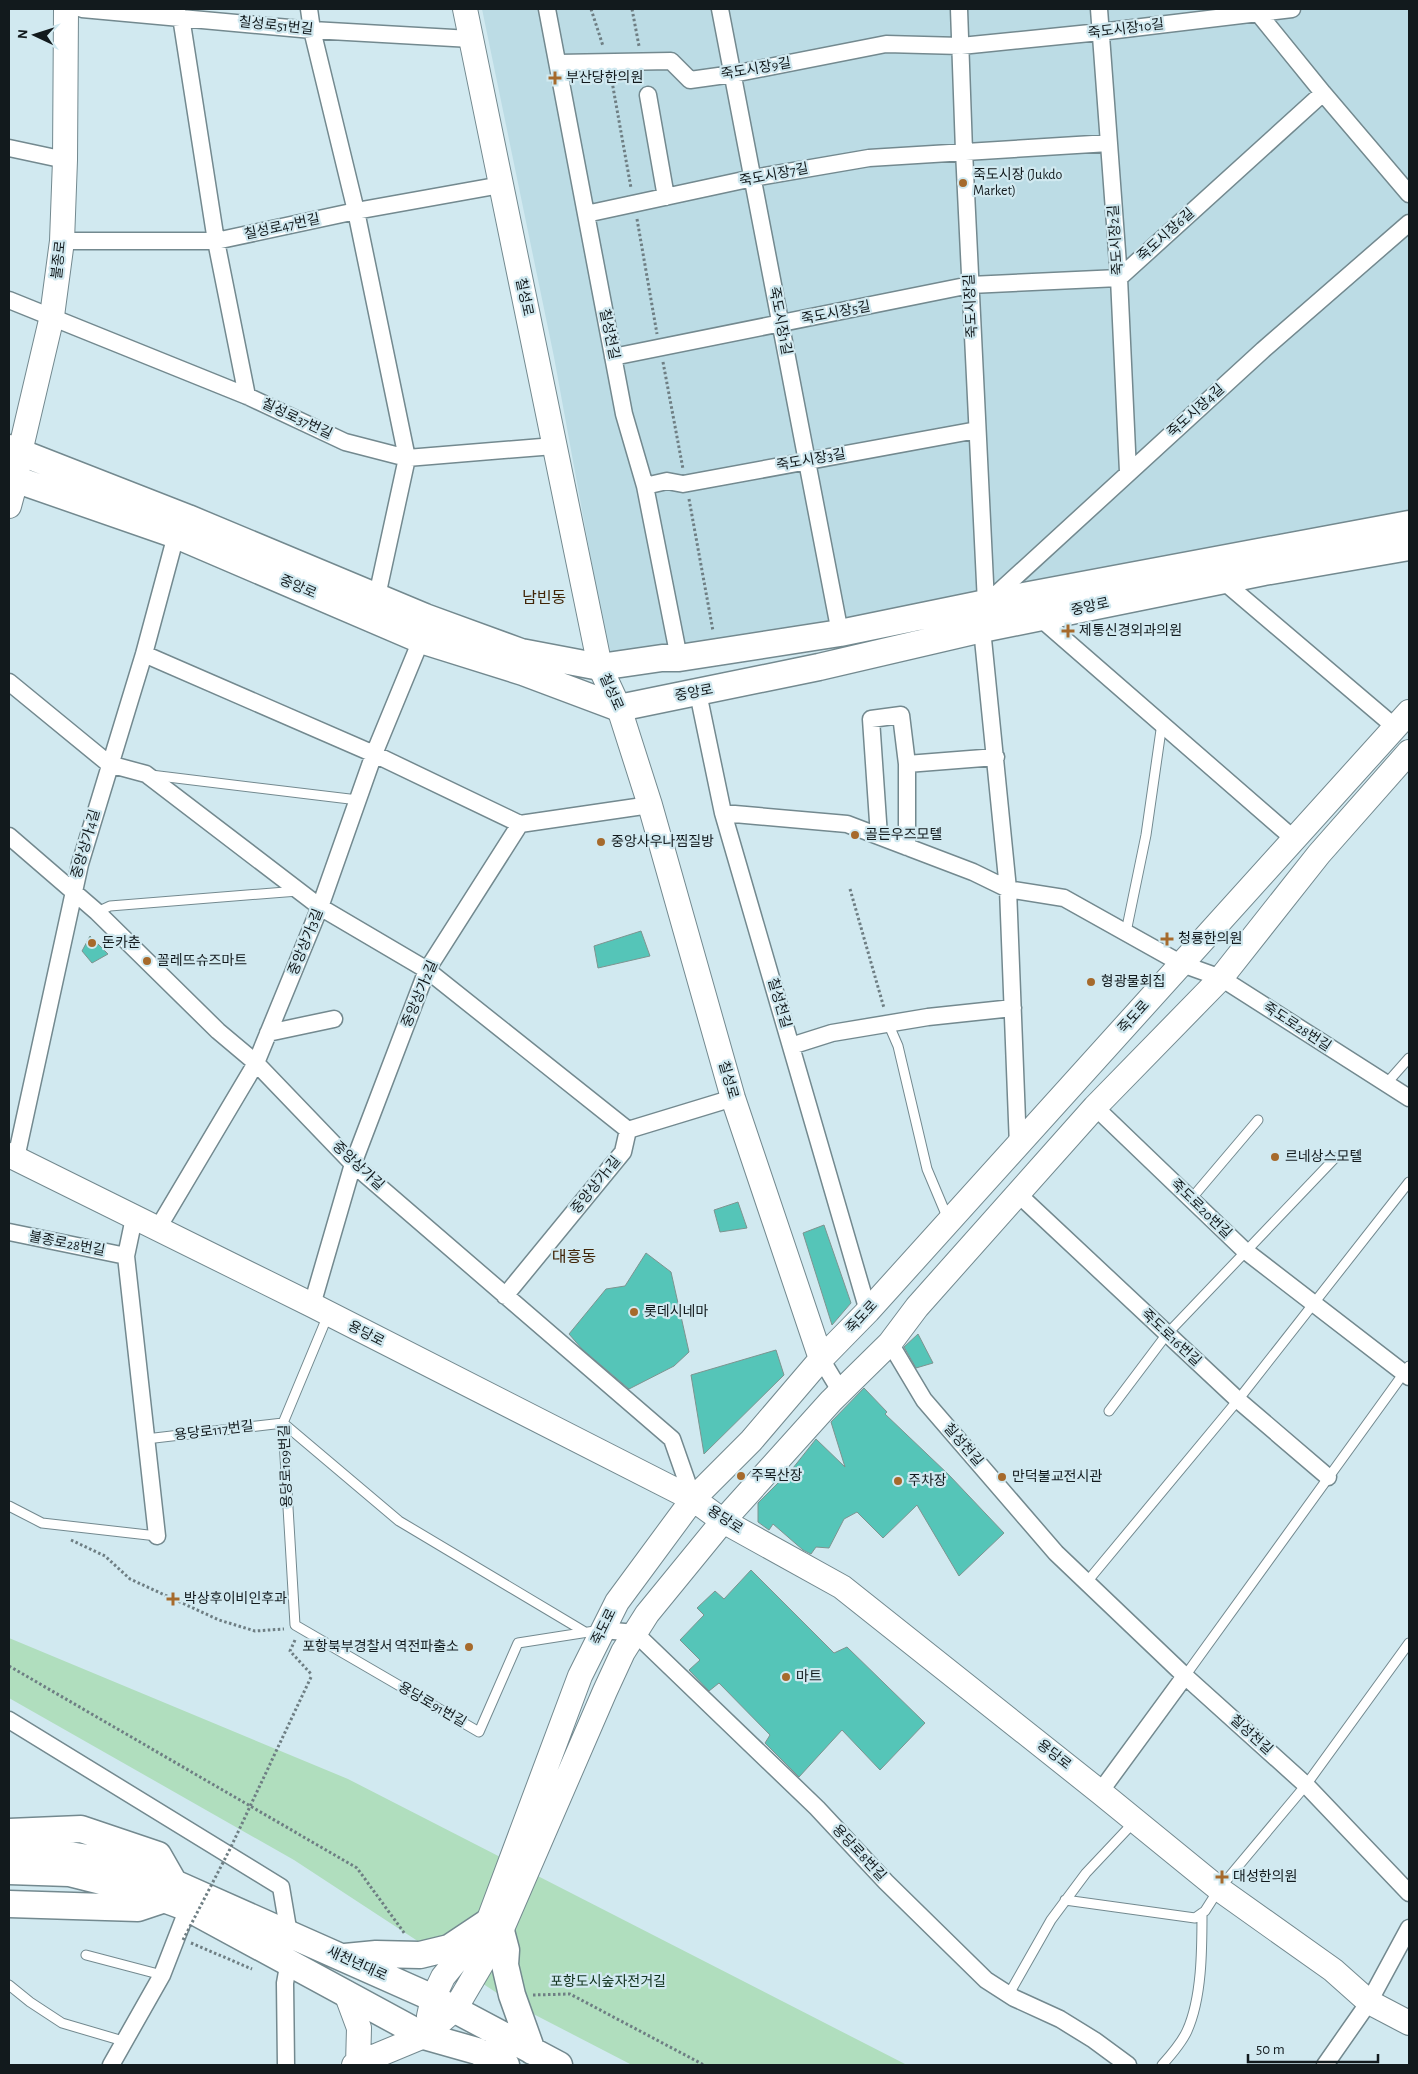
<svg xmlns="http://www.w3.org/2000/svg" width="1418" height="2074" font-family="'Alegreya Sans','Noto Sans KR',sans-serif">
<rect width="100%" height="100%" fill="#d1e9f0"/>
<path fill="#bcdce5" d="M482,9H1409V514L1004,601L609,658L554,357Z"/>
<path fill="#b0debe" d="M9,1638L348,1779L907,2065H632L514,2004L294,1860L9,1698Z"/>
<path fill="#55c5b8" stroke="#7d9490" d="M641,931L650,956L598,968L594,946Z
M90,936L108,954L92,963L82,951Z
M738,1202L747,1228L720,1232L714,1210Z
M824,1225L851,1303L832,1325L803,1233Z
M646,1253L671,1272L689,1352L674,1366L629,1389L582,1349L569,1334L606,1289L625,1286Z
M918,1334L933,1363L916,1368L904,1347Z
M776,1350L784,1375L704,1454L691,1375Z
M864,1388L887,1412L885,1414L949,1475L1004,1533L959,1576L917,1505L883,1538L857,1512L844,1519L829,1548L816,1547L811,1554L803,1550L773,1524L769,1530L758,1522V1503L793,1468L816,1439L845,1467L831,1422Z
M751,1570L834,1653L847,1647L925,1723L880,1770L842,1730L799,1777L765,1743L770,1735L719,1683L709,1691L689,1670L700,1660L680,1640L704,1615L697,1608L715,1591L724,1599Z"/>
<g fill="none" stroke-linecap="round" stroke-linejoin="round">
<g stroke="#73898f" stroke-width="11">
<path id="lane" d="M151,775L358,800
M97,912L110,906L298,891
M1126,932L1146,835L1162,723
M888,1023L898,1046L927,1169L948,1219
M1386,1084L1409,1058
M1191,1199L1258,1120
M328,1315L283,1423L295,1625L479,1732L518,1643L601,1630
M1109,1411L1167,1334L1335,1158
M283,1423L399,1521L585,1632
M146,1439L283,1423
M9,1506L42,1523L157,1536
M1086,1583L1238,1400L1409,1182
M1185,1676L1409,1366
M1065,1900L1195,1918L1205,1911L1219,1889L1306,1785L1409,1643
M86,1955L162,1975
M9,1985L30,2002L62,2023L123,2041
M1009,1994L1051,1920L1086,1873L1135,1821
M1162,2065C1171,2055 1181,2044 1187,2031C1202,1998 1202,1949 1202,1913"/>
</g>
<g stroke="#73898f" stroke-width="19">
<path id="street" d="M82,9L312,30L471,39
M309,9L312,30L356,211L407,458L377,596
M547,9L624,414L645,486L679,658
M720,9L840,633
M959,9L964,151L986,603
M1099,9L1119,278L1128,472
M1257,9L1258,13L1323,93L1409,194
M181,17L216,241L247,396
M558,63L671,61L690,80L733,74L886,44L961,46L1100,32L1292,9
M648,95L666,197
M9,148L65,160
M586,214L753,178L869,158L1109,143
M62,241H216L356,211L501,185
M9,300L247,396L345,442L407,458L554,446
M613,357L970,285L1119,278L1323,93
M645,486L667,481L683,484L977,430
M1222,580L1395,727
M989,601L1263,350L1409,223
M1040,618L1294,839
M982,629L1008,889L1018,1146
M144,654L374,754L520,824
M9,682L109,764L146,774L320,907L427,970L628,1130
M698,693L723,813L868,1311
M907,764V847
M723,813L847,824L973,872L1008,889L1064,898L1182,964L1221,978L1409,1098
M9,836L97,912L218,1031L256,1063L353,1164L672,1439L693,1499
M879,836L871,719L901,715L907,764L996,757
M268,1033L334,1019
M791,1046L832,1033L928,1017L1013,1008
M1095,1107L1243,1249L1409,1377
M16,1158L80,864L144,654L176,535
M1018,1194L1238,1400L1328,1477
M134,1218L126,1256L157,1536
M158,1228L256,1063L320,907L374,754L421,640
M9,1232L126,1256
M505,1296L623,1152L628,1130L733,1098
M312,1305L353,1164L427,970L520,824L650,805
M890,1343L924,1400L1056,1553L1185,1676L1306,1785L1409,1893
M821,1359L841,1392
M603,1630L635,1633L817,1808L886,1882L986,1980L1014,1998L1060,2019L1094,2040L1128,2065
M9,1720L281,1887L289,1934
M1100,1792L1185,1676
M111,2065L162,1975L188,1908
M286,2065L285,1983L289,1961
M1325,2065L1369,2002L1409,1928"/>
</g>
<g stroke="#73898f" stroke-width="26">
<path id="secondary" d="M465,9L600,667L619,708L650,805L733,1098L821,1359
M9,506L16,480L20,452L52,316L62,241L65,160L66,9
M9,1155L312,1305L693,1499L723,1521L842,1587L1100,1792L1219,1889L1333,1970L1369,2002L1409,2023
M346,1993L359,2028L358,2065
M429,2016L433,1998L443,1977L488,1922L580,1676L617,1602L693,1499L751,1441L821,1359L868,1311L1409,712
M354,2065L424,2036L455,2009L501,1931L605,1691L623,1652L647,1614L723,1521L831,1401L890,1343L917,1307L1095,1107L1221,978L1319,854L1409,752"/>
</g>
<g stroke="#73898f" stroke-width="29">
<path id="primary" d="M9,448L188,518L425,617L521,652L600,667L662,658H679L840,633L986,603L1409,524
M9,477L176,535L421,640L523,672L619,708L819,667L982,629L1264,572L1409,547
M9,1832L81,1829L158,1855L174,1883
M9,1850L33,1849L100,1860L174,1883L433,1998L559,2065
M9,1871L69,1873L145,1892L188,1908L424,2036L477,2051L506,2065
M9,1904L138,1908L162,1900
M501,1931L506,1950L505,1965L512,1995L532,2051
M345,1957L376,1954L420,1955L449,1948L488,1922"/>
</g>
<path stroke="#6e7e83" stroke-width="3" stroke-dasharray="2.5 2.5" stroke-linecap="butt" d="M591,9L603,46
M632,9L639,46
M611,76L631,188
M637,219L657,334
M663,362L683,469
M689,499L713,631
M850,889L884,1008
M71,1540L105,1556L130,1579L219,1620L255,1631L284,1629
M295,1640L290,1651L312,1675
M9,1666L357,1868L405,1934
M191,1943L252,1969
M533,1995L570,1994L704,2065"/>
<use href="#lane" stroke="#fff" stroke-width="9"/>
<use href="#street" stroke="#fff" stroke-width="16"/>
<use href="#secondary" stroke="#fff" stroke-width="24"/>
<use href="#primary" stroke="#fff" stroke-width="26"/>
<path stroke="#6e7e83" stroke-width="3" stroke-dasharray="2.5 2.5" stroke-linecap="butt" d="M183,1940L230,1849L312,1675"/>
</g>
<g fill="#a66a2c" stroke="#d1e9f0" stroke-width="2">
<path d="M552.5 70.5h5v5h5v5h-5v5h-5v-5h-5v-5h5z"/>
<circle cx="963" cy="183" r="5"/>
<path d="M1065.5 623.5h5v5h5v5h-5v5h-5v-5h-5v-5h5z"/>
<circle cx="855" cy="835" r="5"/>
<circle cx="601" cy="842" r="5"/>
<path d="M1164.5 931.5h5v5h5v5h-5v5h-5v-5h-5v-5h5z"/>
<circle cx="92" cy="943" r="5"/>
<circle cx="147" cy="961" r="5"/>
<circle cx="1091" cy="982" r="5"/>
<circle cx="1275" cy="1157" r="5"/>
<circle cx="634" cy="1312" r="5"/>
<circle cx="741" cy="1476" r="5"/>
<circle cx="1002" cy="1477" r="5"/>
<circle cx="898" cy="1481" r="5"/>
<path d="M170.5 1591.5h5v5h5v5h-5v5h-5v-5h-5v-5h5z"/>
<circle cx="469" cy="1647" r="5"/>
<circle cx="786" cy="1677" r="5"/>
<path d="M1219.5 1869.5h5v5h5v5h-5v5h-5v-5h-5v-5h5z"/>
</g>
<g text-anchor="middle" dominant-baseline="central" stroke-width="4.5" stroke-linejoin="round" paint-order="stroke">
<g font-size="14" fill="#121a1d" stroke="#d1e9f0">
<text transform="translate(276 26) rotate(6)">칠성로51번길</text>
<text transform="translate(1126 29) rotate(-7)">죽도시장10길</text>
<text transform="translate(756 69) rotate(-10)">죽도시장9길</text>
<text transform="translate(774 175) rotate(-11)">죽도시장7길</text>
<text transform="translate(282 227) rotate(-12)">칠성로47번길</text>
<text transform="translate(1166 235) rotate(-42)">죽도시장6길</text>
<text transform="translate(1116 240) rotate(-94)">죽도시장2길</text>
<text transform="translate(59 260) rotate(-84)">불종로</text>
<text transform="translate(524 297) rotate(78)">칠성로</text>
<text transform="translate(971 306) rotate(-93)">죽도시장길</text>
<text transform="translate(836 313) rotate(-11)">죽도시장5길</text>
<text transform="translate(780 321) rotate(79)">죽도시장1길</text>
<text transform="translate(609 334) rotate(78)">칠성천길</text>
<text transform="translate(1196 411) rotate(-42)">죽도시장4길</text>
<text transform="translate(297 419) rotate(25)">칠성로37번길</text>
<text transform="translate(811 460) rotate(-10)">죽도시장3길</text>
<text transform="translate(298 587) rotate(23)">중앙로</text>
<text transform="translate(1090 607) rotate(-12)">중앙로</text>
<text transform="translate(611 692) rotate(66)">칠성로</text>
<text transform="translate(694 693) rotate(-11)">중앙로</text>
<text transform="translate(86 844) rotate(-74)">중앙상가4길</text>
<text transform="translate(306 942) rotate(-68)">중앙상가3길</text>
<text transform="translate(420 994) rotate(-67)">중앙상가2길</text>
<text transform="translate(779 1003) rotate(74)">칠성천길</text>
<text transform="translate(1134 1017) rotate(-48)">죽도로</text>
<text transform="translate(1297 1027) rotate(33)">죽도로28번길</text>
<text transform="translate(728 1080) rotate(74)">칠성로</text>
<text transform="translate(358 1166) rotate(43)">중앙상가길</text>
<text transform="translate(596 1185) rotate(-51)">중앙상가1길</text>
<text transform="translate(1201 1209) rotate(44)">죽도로20번길</text>
<text transform="translate(67 1244) rotate(11)">불종로28번길</text>
<text transform="translate(862 1317) rotate(-47)">죽도로</text>
<text transform="translate(366 1334) rotate(27)">용당로</text>
<text transform="translate(1171 1338) rotate(43)">죽도로16번길</text>
<text transform="translate(214 1431) rotate(-7)">용당로117번길</text>
<text transform="translate(963 1445) rotate(49)">칠성천길</text>
<text transform="translate(286 1466) rotate(-92)">용당로109번길</text>
<text transform="translate(725 1520) rotate(33)">용당로</text>
<text transform="translate(604 1627) rotate(-64)">죽도로</text>
<text transform="translate(432 1705) rotate(30)">용당로91번길</text>
<text transform="translate(1251 1735) rotate(42)">칠성천길</text>
<text transform="translate(1054 1755) rotate(38)">용당로</text>
<text transform="translate(859 1853) rotate(47)">용당로8번길</text>
<text transform="translate(357 1964) rotate(24)">새천년대로</text>
</g>
<g font-size="14" fill="#121a1d" stroke="#d1e9f0" text-anchor="start">
<text x="566" y="78">부산당한의원</text>
<text x="973" y="175">죽도시장 (Jukdo<tspan x="973" dy="16">Market)</tspan></text>
<text x="1079" y="631">제통신경외과의원</text>
<text x="865" y="835">골든우즈모텔</text>
<text x="611" y="842">중앙사우나찜질방</text>
<text x="1178" y="939">청룡한의원</text>
<text x="102" y="943">돈카춘</text>
<text x="157" y="961">꼴레뜨슈즈마트</text>
<text x="1101" y="982">형광물회집</text>
<text x="1285" y="1157">르네상스모텔</text>
<text x="644" y="1312">롯데시네마</text>
<text x="751" y="1476">주목산장</text>
<text x="1012" y="1477">만덕불교전시관</text>
<text x="908" y="1481">주차장</text>
<text x="184" y="1599">박상후이비인후과</text>
<text x="459" y="1647" text-anchor="end">포항북부경찰서 역전파출소</text>
<text x="796" y="1677">마트</text>
<text x="1233" y="1877">대성한의원</text>
</g>
<g font-size="14" fill="#10311d" stroke="#d1e9f0">
<text x="608" y="1982">포항도시숲자전거길</text>
</g>
<g font-size="16" fill="#402406" stroke="#d1e9f0">
<text x="544" y="598">남빈동</text>
<text x="574" y="1257">대흥동</text>
</g>
</g>
<rect width="1418" height="2074" fill="none" stroke="#121a1d" stroke-width="20"/>
<g transform="translate(35 35) rotate(274)" stroke="#d1e9f0" stroke-width="4" paint-order="stroke">
<path d="M0-4L9 19L0 12L-9 19Z" fill="#121a1d"/>
<text y="-8" font-size="14" font-weight="bold" text-anchor="middle" fill="#121a1d">N</text>
</g>
<path d="M1248 2054v8h130v-8" fill="none" stroke="#121a1d" stroke-width="2.5"/>
<text x="1256" y="2054" font-size="15" fill="#121a1d" stroke="#d1e9f0" stroke-width="4" paint-order="stroke">50 m</text>
</svg>
